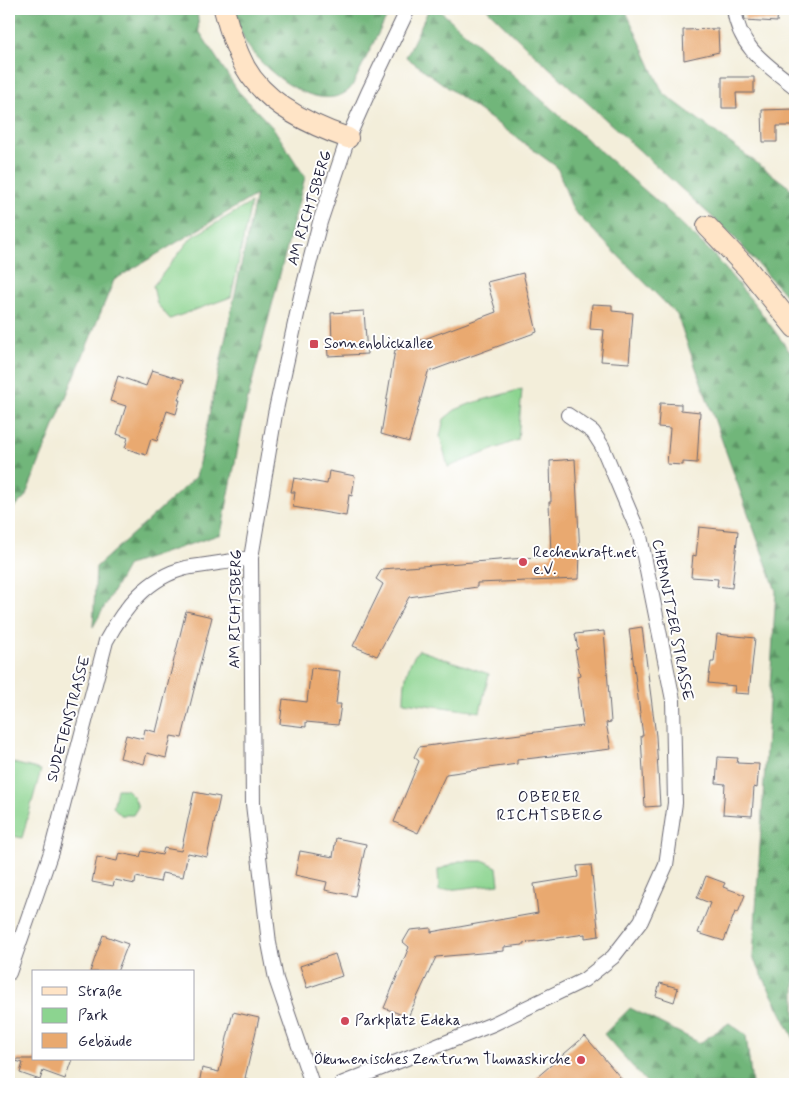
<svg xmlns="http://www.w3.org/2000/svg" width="804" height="1093" font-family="Mynerve,sans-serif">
<defs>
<pattern id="forest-firs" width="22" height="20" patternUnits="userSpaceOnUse" patternTransform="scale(1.25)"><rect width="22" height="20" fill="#71b67a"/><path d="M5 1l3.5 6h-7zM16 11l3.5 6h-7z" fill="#5c9465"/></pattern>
</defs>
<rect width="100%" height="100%" fill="#fff"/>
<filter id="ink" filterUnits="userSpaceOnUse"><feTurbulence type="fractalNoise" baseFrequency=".02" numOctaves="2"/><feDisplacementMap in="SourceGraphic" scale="10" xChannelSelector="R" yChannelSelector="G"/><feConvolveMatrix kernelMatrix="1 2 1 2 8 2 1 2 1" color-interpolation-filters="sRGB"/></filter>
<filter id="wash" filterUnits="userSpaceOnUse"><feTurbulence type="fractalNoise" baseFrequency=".0096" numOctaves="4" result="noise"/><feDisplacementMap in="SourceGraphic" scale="20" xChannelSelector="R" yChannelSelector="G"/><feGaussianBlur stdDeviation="1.12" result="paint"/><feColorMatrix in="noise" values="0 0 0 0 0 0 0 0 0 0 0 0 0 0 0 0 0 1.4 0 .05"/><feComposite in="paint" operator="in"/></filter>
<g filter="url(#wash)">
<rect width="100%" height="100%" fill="#f3eeda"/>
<path fill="#8cd490" stroke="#577b66" d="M251,203L231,297L170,319L157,304L153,286L192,237Z
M522,389L518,440L448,467L440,436L444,419L455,410L472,403Z
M419,650L489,674L480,712L404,702C404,684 406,664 419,650Z
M9,762L41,770L22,838L9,835Z
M117,789H126L134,797L138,807L133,815H121L113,807Z
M459,861H485L497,867L499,884L439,891L438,870Z"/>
<path fill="url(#forest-firs)" stroke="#4a6c5a" d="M9,9H197L199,31L238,91L274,129L305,177L247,402L221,534L128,565L93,627L96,567L196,477L256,195L114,280L25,497L9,513Z
M234,9H391C380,29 370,50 360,70C357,76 353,86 349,90C318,116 260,69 245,41C240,31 236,19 234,9Z
M429,9H438L666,209L713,254L757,307L795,359V1041L753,957L776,591L677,315L573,210L557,167L406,57Z
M487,9H625L663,93L789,187L795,196V257L790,274L795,279V306L733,236L521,42Z
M630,1008L700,1043L729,1023L746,1035L752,1084H648L604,1034Z"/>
<g id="blocks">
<path fill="#e9a96f" d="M743,9H778L777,22L745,20Z
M718,29L719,52L684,60L683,30Z
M722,77H754V93H736L737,108H722Z
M795,109V126H777V142H763L762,110Z
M523,273L537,332L428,372L409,442L381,434L395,350L496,312L487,282Z
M592,304L612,305V311L633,313L629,363L601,361L604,330L590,329Z
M364,311L367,354L328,356L327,343H332L331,313Z
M152,370L184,380L178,400H180L176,414L167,411L157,441L151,439L146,455L125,448L128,438L117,434L126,406L110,401L118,376L146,386Z
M660,403L681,404V410L700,412L697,463L683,462V465L667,464L670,428L658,427Z
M575,459L580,554L579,579L477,583V587L409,597L377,656L353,646L383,584L376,579L382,569L551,556L549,502H551L550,461Z
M329,471L355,476L352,496L349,495L346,516L293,507L295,492H291L294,478L327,484Z
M699,527L738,531L732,588L717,586L718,579L691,577L693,555L696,556Z
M186,611L212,617L182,738L171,736L166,758L147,753L144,764L120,758L126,735L143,739L145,729L156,732Z
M642,627L656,736L660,806L645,807L641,736H643L629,629Z
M604,631L611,722L606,723L611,749L517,760V764L446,774L418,833L394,822L419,761L414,757L419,747L583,726L577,676L580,675L575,650L578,649L575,634Z
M717,634L755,638L749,694L734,693L735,686L708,683L711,662H714Z
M311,668L340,671L336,704H341L338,725L306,722V727L280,724L283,699L307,702Z
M718,757L738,758L737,763L759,764L757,788L754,787L752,816L723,814L725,784L716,783Z
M194,792L220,797L207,857L188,853L183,877L162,873L160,882L136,877L135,884L115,880L113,886L92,882L97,857L117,861L119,853L140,857L142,851L162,855L164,848L181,851Z
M336,838L366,844L355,896L325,890L327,882L295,875L300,851L333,857Z
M591,865L599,936L585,938V934L523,943V945L504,947V951L436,957L408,1017L384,1008L409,947L403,942L410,930L431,928V932L538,913L534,884L578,877L577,866Z
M706,876L725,883L723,887L745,895L738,913L735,912L724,941L698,933L710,903L697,898Z
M103,935L128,944L117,972H90Z
M335,954L342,976L307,988L300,966Z
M660,983L678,988L674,1002L656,996Z
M233,1012L259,1018L245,1078L248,1079L247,1084H199L202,1068L219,1072Z
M585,1036L626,1084H529Z
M17,1059H72L65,1079L43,1071L40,1080L20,1073L23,1063L16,1061Z"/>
</g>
</g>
<g filter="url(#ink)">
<use href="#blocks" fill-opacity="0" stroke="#6b6973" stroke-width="1"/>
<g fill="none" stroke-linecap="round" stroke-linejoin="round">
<g stroke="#6b6973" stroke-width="16">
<path id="street" d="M734,9C739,48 766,64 795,87
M9,973L51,852L106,641C124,608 148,577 186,568C208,564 230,562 251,558
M312,1084L276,979L269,943L253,804L251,558L275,414L301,296L320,222L348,138L368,93L408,9
M341,1084L493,1024L584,980L613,957L641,921L666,865L675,803L673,700L640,536L602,446L593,432L568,415"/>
</g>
<g stroke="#6b6973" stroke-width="22">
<path id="secondary" d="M224,9C229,29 235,48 245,67C265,103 310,125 348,138
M707,226L747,268L795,328"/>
</g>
<use href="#street" stroke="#fff" stroke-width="14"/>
<use href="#secondary" stroke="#ffe4c6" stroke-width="20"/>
</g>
</g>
<g fill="#d1495b" stroke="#fff" stroke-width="2">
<rect x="309" y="339" width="10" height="10" rx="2.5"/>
<circle cx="523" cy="562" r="5"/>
<circle cx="345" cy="1021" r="5"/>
<circle cx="581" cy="1060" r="5"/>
</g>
<g text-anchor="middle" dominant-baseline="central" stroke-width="4" stroke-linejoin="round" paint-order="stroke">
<g font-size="15" fill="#22223b" stroke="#fff">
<text transform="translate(310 208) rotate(-73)">AM RICHTSBERG</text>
<text transform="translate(236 609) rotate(-89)">AM RICHTSBERG</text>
<text transform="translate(672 620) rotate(79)">CHEMNITZER STRASSE</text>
<text transform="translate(69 719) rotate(-75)">SUDETENSTRASSE</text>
</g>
<g font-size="15" fill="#22223b" stroke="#fff" text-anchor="start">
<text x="324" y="344">Sonnenblickallee</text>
<text x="533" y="553">Rechenkraft.net<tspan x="533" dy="17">e.V.</tspan></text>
<text x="355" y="1021">Parkplatz Edeka</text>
<text x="571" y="1060" text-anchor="end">Ökumenisches Zentrum Thomaskirche</text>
</g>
<g font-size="16" letter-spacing="1" fill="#22223b" stroke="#fff">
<text x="550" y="797">OBERER<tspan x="550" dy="18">RICHTSBERG</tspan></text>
</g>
</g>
<rect width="804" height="1093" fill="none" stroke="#fff" stroke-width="30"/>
<rect x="32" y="970" width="162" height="90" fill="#ffffff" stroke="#a7a7b1"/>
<rect x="42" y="987" width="25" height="8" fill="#ffe4c6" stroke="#a7a7b1"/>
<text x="78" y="996" font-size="15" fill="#22223b">Straße</text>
<rect x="42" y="1008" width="25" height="15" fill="#8cd490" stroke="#a7a7b1"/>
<text x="78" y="1020" font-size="15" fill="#22223b">Park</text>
<rect x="42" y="1033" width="25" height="15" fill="#e9a96f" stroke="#a7a7b1"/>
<text x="78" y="1046" font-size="15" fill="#22223b">Gebäude</text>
</svg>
